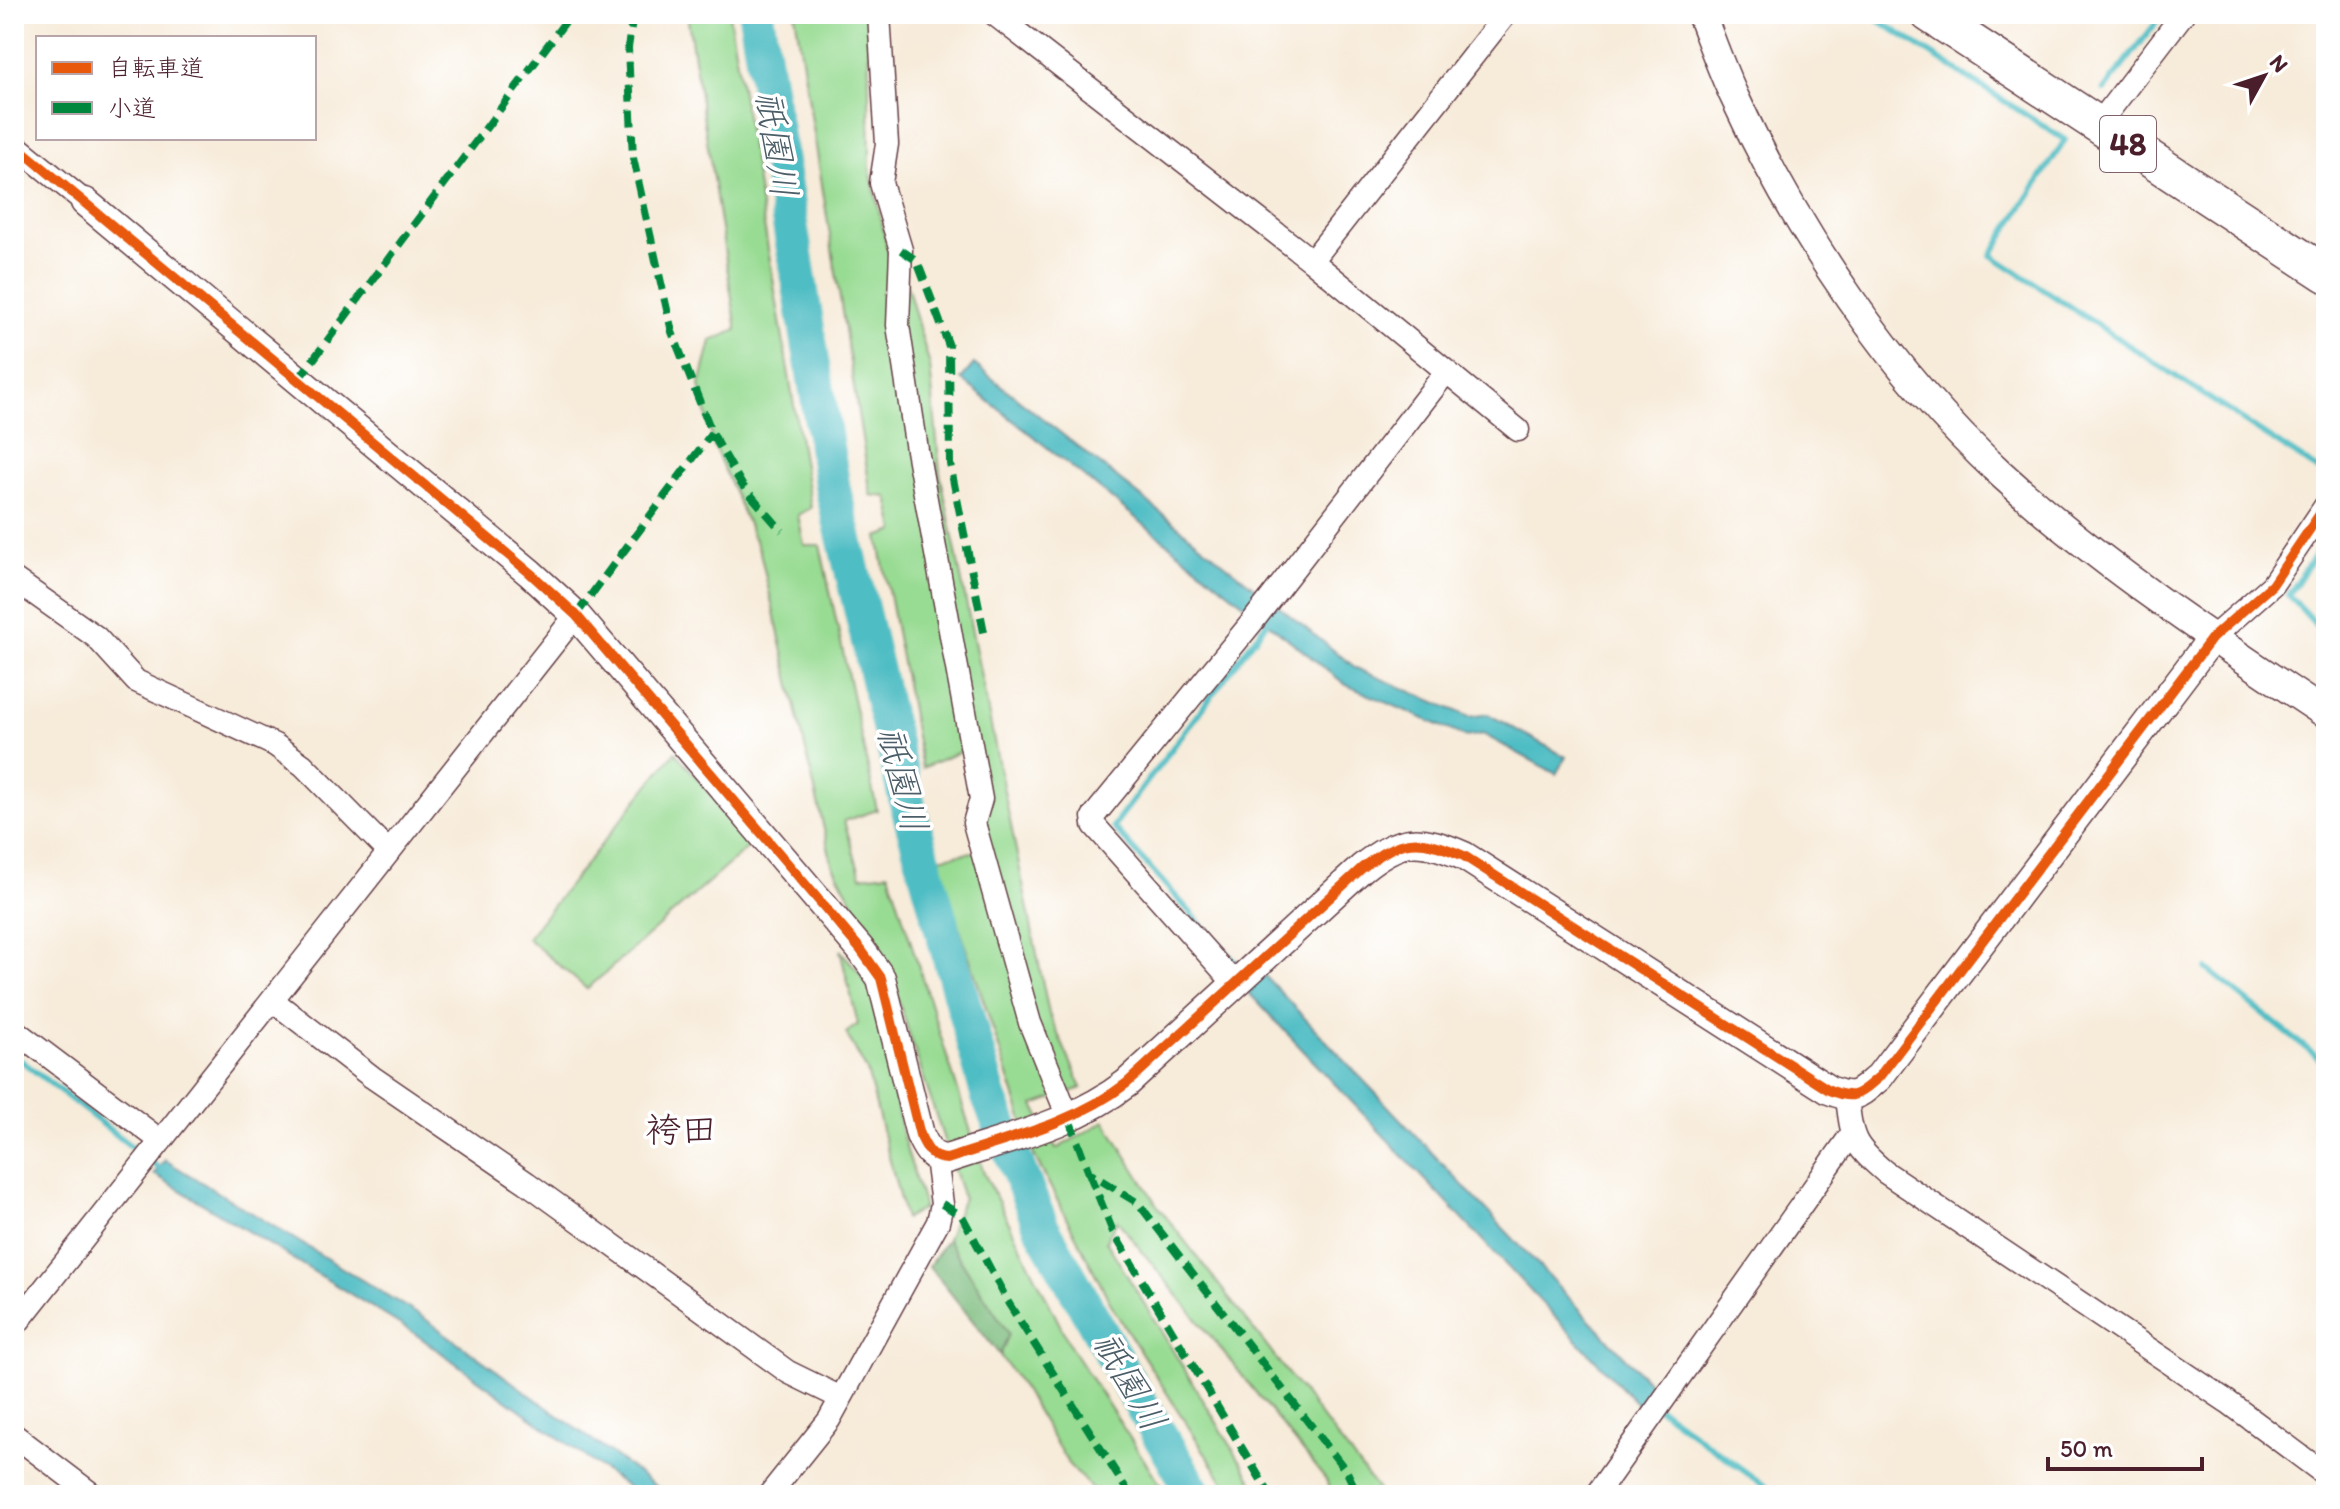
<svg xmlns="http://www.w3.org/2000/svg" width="2340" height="1509" font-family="Itim,'Klee One',sans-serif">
<rect width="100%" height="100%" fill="#fff"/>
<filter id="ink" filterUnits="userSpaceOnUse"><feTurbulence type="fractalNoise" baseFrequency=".0125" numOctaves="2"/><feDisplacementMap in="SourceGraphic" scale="16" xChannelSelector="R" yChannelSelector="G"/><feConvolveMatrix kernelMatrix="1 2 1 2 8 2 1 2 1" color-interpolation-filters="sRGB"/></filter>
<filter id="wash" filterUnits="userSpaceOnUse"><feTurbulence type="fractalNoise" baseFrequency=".006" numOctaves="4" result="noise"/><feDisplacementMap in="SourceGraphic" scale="32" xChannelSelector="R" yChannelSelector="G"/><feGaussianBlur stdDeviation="1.8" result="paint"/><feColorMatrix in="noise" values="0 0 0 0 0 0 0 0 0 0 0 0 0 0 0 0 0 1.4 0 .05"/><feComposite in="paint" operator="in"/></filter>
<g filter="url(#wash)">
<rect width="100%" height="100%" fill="#f7ebd9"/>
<path fill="#98db93" stroke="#717d5f" stroke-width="2" d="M687,14H729L811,508L798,515L804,545H820L877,810L844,821L861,876L889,873L984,1173L1072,1349L1167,1495H1098L1069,1465L1026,1393L1000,1355L1008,1334L947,1239L963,1198L886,963L832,864L760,552L713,444L700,385L711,341L737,330Z
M795,14H868L870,169L888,252L902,268L930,366L940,473L1049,1014L1082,1088L1034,1105L1056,1149L1105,1121L1157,1205L1378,1490V1495H1333L1326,1480L1117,1220L1106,1241L1261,1495H1232L1114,1310L1034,1155L937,858L985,850L978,744L922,768L878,537L895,531L888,497L871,495Z
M675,752L753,843L587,989L527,938Z
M840,950L866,980L884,1028L901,1130L924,1208L905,1219L867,1071L846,1033L858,1024Z"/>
<path fill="#7abb7d" stroke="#626d54" stroke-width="2" d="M947,1239L1009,1334L1000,1355L929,1266Z"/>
<path fill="#4fbdc4" stroke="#4c6e78" stroke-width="2" d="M974,364L1356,668L1470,717L1488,714L1566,757L1556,774L1483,734L1466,737L1346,685L961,379Z
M1264,975L1658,1392L1641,1408L1247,991Z
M165,1160L424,1318L668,1495H638L414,1333L154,1174Z"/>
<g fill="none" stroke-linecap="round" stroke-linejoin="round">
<path stroke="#4fbdc4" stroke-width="6" d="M1869,14L2065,140L1991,255L2326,475
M2104,90L2163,14
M2326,537L2289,595L2326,636
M1236,963L1113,827L1267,622
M2207,969L2326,1064
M14,1055L160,1169
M1649,1401L1777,1495"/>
<path stroke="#4fbdc4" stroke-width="36" d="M756,14L833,490L908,806L989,1097L1041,1226L1137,1398L1196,1495"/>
</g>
</g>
<g filter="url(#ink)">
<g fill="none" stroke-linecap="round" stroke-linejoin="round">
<g stroke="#643e45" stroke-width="25">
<path id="minor" d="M879,14L887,144L881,183L901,250L898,325L917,450L981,799L974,823L1030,1023L1069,1119
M994,14L1312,261L1518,430
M2098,125L2183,14
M14,144L85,202
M1312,261L1506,14
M14,579L96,637L136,681L275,745L303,765L389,852
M2212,638L2272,585L2326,505
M1235,984L1094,825L1093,817L1253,621L1446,372
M272,1000L372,1077L527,1183L788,1372L841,1398
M14,1030L161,1141
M1847,1098C1852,1139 1853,1145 1885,1172L2228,1402L2326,1475
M14,1327L576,615
M14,1435L93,1495
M769,1495L829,1420L938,1222L942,1204L936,1158
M1596,1495L1851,1135"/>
</g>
<g stroke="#643e45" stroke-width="31">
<path id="tertiary" d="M1701,14C1712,42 1722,71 1735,98C1796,231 1892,374 2000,473C2100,564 2213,639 2326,714
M85,202L530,573L576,615L861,950L881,978L920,1135C927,1149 930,1158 947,1159C1009,1138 1074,1124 1127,1083L1362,868C1401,837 1418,836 1464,856L1829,1090C1856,1101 1858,1094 1879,1077L2212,638"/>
</g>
<g stroke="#643e45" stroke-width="39">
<path id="primary" d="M1929,14L2326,274"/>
</g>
<use href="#minor" stroke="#fff" stroke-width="22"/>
<use href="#tertiary" stroke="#fff" stroke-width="28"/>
<use href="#primary" stroke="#fff" stroke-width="36"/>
<path stroke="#00873e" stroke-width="8" stroke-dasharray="16 8" stroke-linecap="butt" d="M633,14L628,48L633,158L672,332L712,433L742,485L782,531
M901,250L917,261L949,346L950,464L985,637
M298,380L571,14
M576,615L712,433
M1069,1119L1089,1173L1138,1203L1347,1472L1358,1495
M1089,1173L1113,1232L1270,1495
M942,1204L962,1216L1009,1304L1130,1495"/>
<g stroke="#fff" stroke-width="15">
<path id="cycleway" d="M14,144L530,573L576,615L861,950L881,978L920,1135C927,1149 930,1158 947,1159C1009,1138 1074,1124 1127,1083L1362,868C1401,837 1418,836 1464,856L1829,1090C1856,1101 1858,1094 1879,1077L2212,638L2272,585L2326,505"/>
</g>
<use href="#cycleway" stroke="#e8590c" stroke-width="10"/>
</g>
</g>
<g text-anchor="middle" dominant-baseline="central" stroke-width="7" stroke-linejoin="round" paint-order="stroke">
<rect fill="#fff" stroke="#80626b" stroke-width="2" x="2100" y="116" width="56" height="56" rx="6"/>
<g font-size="32" font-weight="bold" fill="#4a1f2b">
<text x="2128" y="144">48</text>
</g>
<g font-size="36" font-style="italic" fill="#4c5e68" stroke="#fff">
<text transform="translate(777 144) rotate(81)">祇園川</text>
<text transform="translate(903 779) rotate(76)">祇園川</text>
<text transform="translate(1130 1381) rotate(60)">祇園川</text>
</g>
<g font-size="36" fill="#4a1f2b" stroke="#fff">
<text x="681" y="1129">袴田</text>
</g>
</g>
<rect width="2340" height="1509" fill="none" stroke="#fff" stroke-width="48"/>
<rect x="36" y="36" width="280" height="104" fill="#ffffff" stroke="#b7a5aa" stroke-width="2"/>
<rect x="52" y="62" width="40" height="12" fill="#e8590c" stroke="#b7a5aa" stroke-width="2"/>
<text x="108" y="76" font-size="24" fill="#4a1f2b">自転車道</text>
<rect x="52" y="102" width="40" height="12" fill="#00873e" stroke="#b7a5aa" stroke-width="2"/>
<text x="108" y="116" font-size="24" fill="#4a1f2b">小道</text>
<g transform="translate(2264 76) rotate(50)" stroke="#ffffff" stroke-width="6" paint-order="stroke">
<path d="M0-6L14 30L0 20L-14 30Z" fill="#4a1f2b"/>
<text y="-12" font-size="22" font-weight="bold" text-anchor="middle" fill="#4a1f2b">N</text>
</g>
<path d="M2048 1457v12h154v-12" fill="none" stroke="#4a1f2b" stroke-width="4"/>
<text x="2060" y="1457" font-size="24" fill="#4a1f2b" stroke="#ffffff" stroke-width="6" paint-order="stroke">50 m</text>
</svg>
